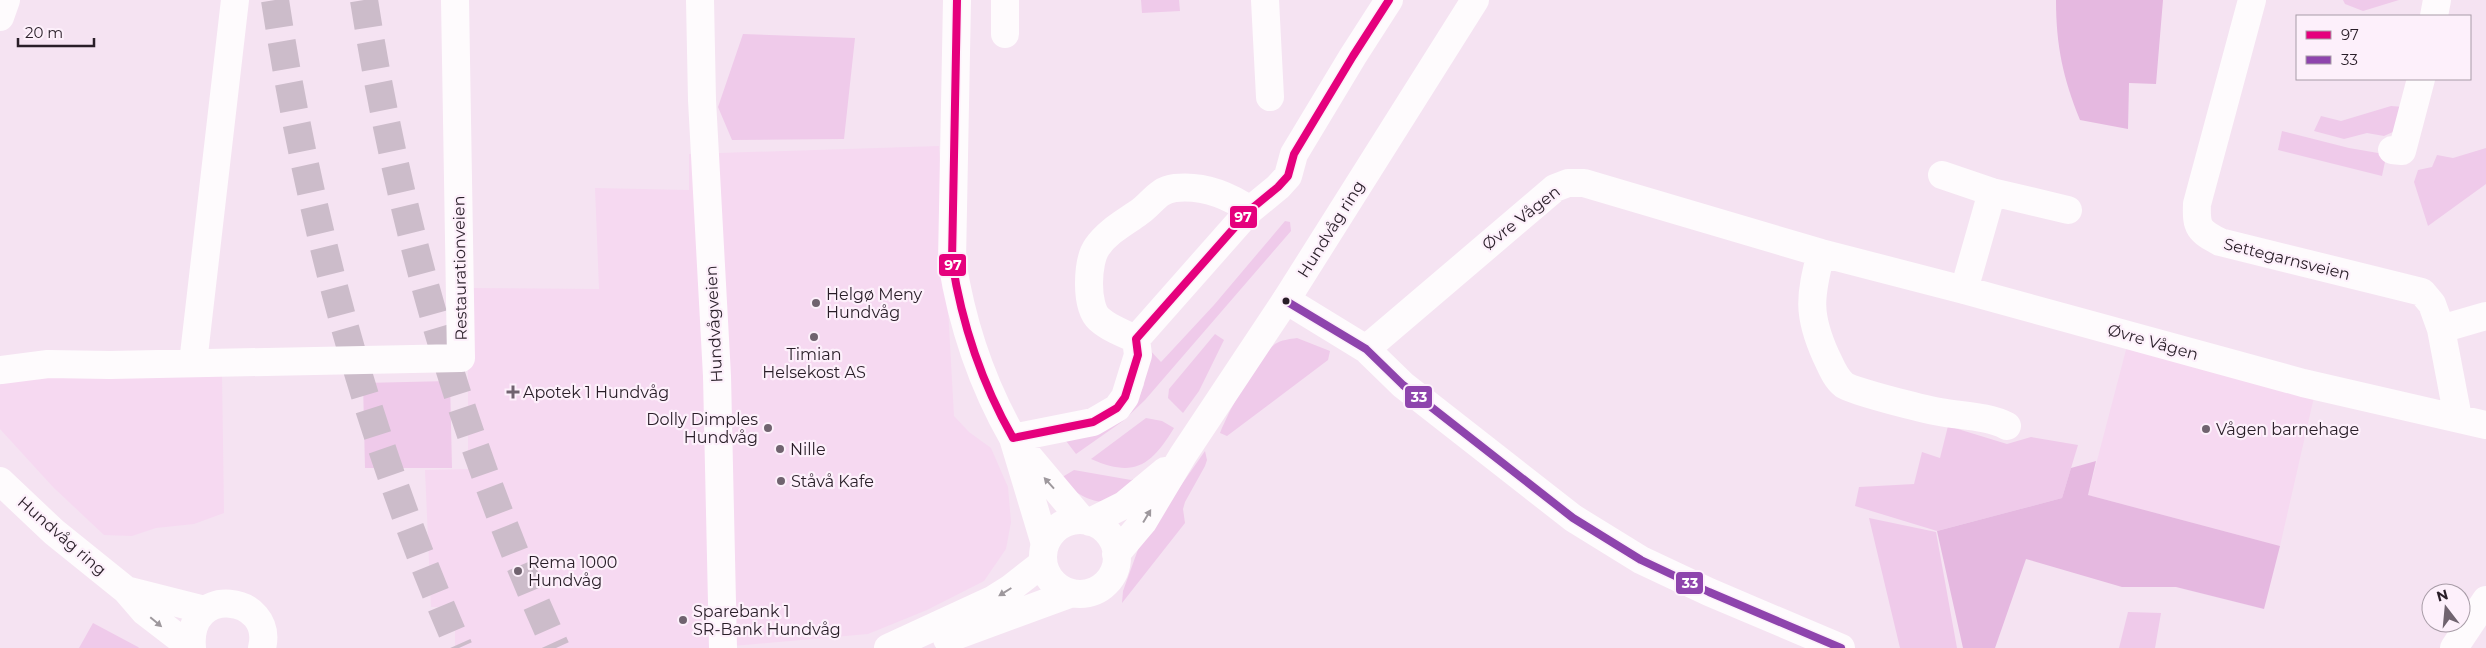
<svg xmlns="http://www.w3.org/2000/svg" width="2486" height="648" font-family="Montserrat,sans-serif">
<rect width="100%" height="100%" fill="#f5e3f2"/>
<path fill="#f6d9f1" d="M939,146L954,416L969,432L991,448L1008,487L1011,522L1006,549L984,581L927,610L868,634L710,648H455V607H431L425,470L468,469V288L599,289L595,188L689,190V154Z
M2127,346L2314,397L2280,546L2088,495Z
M222,373L224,513L194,524L156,528L132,536L104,535L53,487L0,429V385L13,378Z"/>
<path fill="#efcaea" d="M1141,0H1179L1180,11L1142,13Z
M2343,0H2399L2363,11L2345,4Z
M743,34L855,38L844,139L732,140L718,107Z
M2391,106L2404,107L2395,131L2384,136L2367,133L2344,139L2314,131L2321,116L2341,121Z
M2282,131L2349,148L2384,154L2386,157L2382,176L2278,150Z
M2486,148V184L2428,226L2414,182L2418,170L2432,167L2437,155L2453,158Z
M1285,221L1290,222L1291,231L1145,400L1123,421L1076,454L1063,437L1136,404L1144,385L1146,346L1161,362L1214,305Z
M1215,334L1224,340L1199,391L1183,413L1168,398L1169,389Z
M1297,338L1330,351L1328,360L1227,436L1220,433C1230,409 1255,360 1275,344C1281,340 1290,339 1297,338Z
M450,381L452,468H365L363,383Z
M1146,418L1162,421L1174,428C1151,466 1134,478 1091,459Z
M1948,426L2007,444L2031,437L2078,445L2062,498L1937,531L1855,506L1859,487L1914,484L1922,452L1940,458Z
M1205,451L1207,460L1205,466L1185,502L1183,509L1185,523L1122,603L1123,591L1140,544Z
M1074,470L1131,480L1145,475C1136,482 1124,496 1113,500C1094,507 1073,491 1059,479Z
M1869,518L1936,532L1957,648H1900Z
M2128,612L2161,613L2155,648H2119Z
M93,623L138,647L139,648H79Z"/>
<path fill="#e5b8e0" d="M2056,0H2163L2156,84L2129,83L2128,129L2080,120C2063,78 2056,46 2056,0Z
M2096,461L2088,495L2280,546L2264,609L2176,587H2122L2026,559L1995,648H1963L1937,531L2062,498L2071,468Z"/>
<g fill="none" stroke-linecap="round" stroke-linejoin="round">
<path stroke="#ccbcca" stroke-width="28" stroke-dasharray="28 14" stroke-linecap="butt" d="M275,0C309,222 368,442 459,648
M364,0C399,223 462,443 556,648"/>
<path stroke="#fefbfd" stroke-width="28" d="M700,0L702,100L717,376L723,648
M957,0L952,261C962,325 981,382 1013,438L1093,422L1117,408L1125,397L1138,355L1136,339L1250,210L1278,187L1288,176L1294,154L1353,56L1389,0
M1005,0V34
M1265,0L1270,97
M2252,0L2197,204C2196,228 2199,231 2220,242L2422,292L2432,304L2441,329
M2434,16L2437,0
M0,17L6,0
M2392,150L2402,151L2421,79
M1942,175L1992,192L2068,210
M1821,253C1810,296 1807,314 1826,356C1831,366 1835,378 1844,385C1855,392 1923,409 1940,412C1961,416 1988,416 2007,426
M1964,290L1992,192
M1286,300L1366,349L1403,385L1573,518L1641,560L1709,592L1841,648
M1136,339C1124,334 1109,328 1099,319C1085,306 1087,261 1097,247C1107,232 1124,223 1138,213C1152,204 1157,190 1175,188C1202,185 1228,195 1250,210
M1366,349L1555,188L1568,183H1584L1821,253L1964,290L2303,383L2486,425
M193,363L235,0
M1,370L48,364L110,365L461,358L455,0
M2458,418L2441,329L2486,316
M1045,544L1013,438L1082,520
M2454,648L2486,600"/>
<path stroke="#fefbfd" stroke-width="28" d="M0,481L54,532L126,590L145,612L192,648
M1043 557a37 37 0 1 1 74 0a37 37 0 1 1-74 0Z
M1090,522L1124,505L1165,471
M1116,554L1143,522L1183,455L1286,300L1475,0
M126,590L205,610
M947,639L1072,593
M192,648C186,583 275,595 262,648
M888,648L992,600L1011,588L1043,563"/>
<g stroke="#fdf0fb" stroke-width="11">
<path id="bus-1" d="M957,0L952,261C962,325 981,382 1013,438L1093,422L1117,408L1125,397L1138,355L1136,339L1250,210L1278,187L1288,176L1294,154L1353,56L1389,0"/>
</g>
<g stroke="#fdf0fb" stroke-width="11">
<path id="bus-2" d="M1286,301L1366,349L1403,385L1573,518L1641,560L1709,592L1841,648"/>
</g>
<use href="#bus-1" stroke="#e5007d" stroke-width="8"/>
<use href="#bus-2" stroke="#8e44ad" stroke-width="8"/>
</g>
<defs><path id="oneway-solid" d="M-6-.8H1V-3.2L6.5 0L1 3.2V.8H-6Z" transform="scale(1.25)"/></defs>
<g fill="#9e989d">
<use href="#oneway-solid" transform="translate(1049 483) rotate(-132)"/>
<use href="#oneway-solid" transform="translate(1147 516) rotate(-59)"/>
<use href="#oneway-solid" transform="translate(1005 592) rotate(148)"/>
<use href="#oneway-solid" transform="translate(156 622) rotate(40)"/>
</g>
<circle fill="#291e28" stroke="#fdf0fb" stroke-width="2" cx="1286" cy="301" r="4.5"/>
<g fill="#70636f" stroke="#fdf0fb" stroke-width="2">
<circle cx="816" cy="303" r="5"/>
<circle cx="814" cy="337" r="5"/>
<path d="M510.5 384.5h5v5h5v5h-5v5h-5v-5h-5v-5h5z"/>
<circle cx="768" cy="428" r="5"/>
<circle cx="2206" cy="429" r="5"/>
<circle cx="780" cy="449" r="5"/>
<circle cx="781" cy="481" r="5"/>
<circle cx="518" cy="571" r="5"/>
<circle cx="683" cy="620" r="5"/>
</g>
<g text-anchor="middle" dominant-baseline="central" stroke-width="4.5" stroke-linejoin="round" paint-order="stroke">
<g font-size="16" fill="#291e28" stroke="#fdf0fb">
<text transform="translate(1521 218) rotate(-38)">Øvre Vågen</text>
<text transform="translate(1331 229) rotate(-58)">Hundvåg ring</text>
<text transform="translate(2287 259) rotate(14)">Settegarnsveien</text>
<text transform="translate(460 268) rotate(-91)">Restaurationveien</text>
<text transform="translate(714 324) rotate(-93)">Hundvågveien</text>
<text transform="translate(2153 342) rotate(16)">Øvre Vågen</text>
<text transform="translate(62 536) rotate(41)">Hundvåg ring</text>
</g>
<g font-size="16" fill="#291e28" stroke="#fdf0fb" text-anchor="start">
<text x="826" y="294">Helgø Meny<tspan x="826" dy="18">Hundvåg</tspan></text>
<text x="814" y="354" text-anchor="middle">Timian<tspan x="814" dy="18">Helsekost AS</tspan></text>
<text x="523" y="392">Apotek 1 Hundvåg</text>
<text x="758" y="419" text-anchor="end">Dolly Dimples<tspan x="758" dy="18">Hundvåg</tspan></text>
<text x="2216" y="429">Vågen barnehage</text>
<text x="790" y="449">Nille</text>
<text x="791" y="481">Ståvå Kafe</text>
<text x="528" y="562">Rema 1000<tspan x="528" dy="18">Hundvåg</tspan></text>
<text x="693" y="611">Sparebank 1<tspan x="693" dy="18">SR-Bank Hundvåg</tspan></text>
</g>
</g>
<g stroke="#fdf0fb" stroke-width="2">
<rect x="1229" y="205" width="29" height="24" rx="5" fill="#e5007d"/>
<rect x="938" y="253" width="29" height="24" rx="5" fill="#e5007d"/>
<rect x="1404" y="385" width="29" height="24" rx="5" fill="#8e44ad"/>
<rect x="1675" y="571" width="29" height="24" rx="5" fill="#8e44ad"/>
</g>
<g font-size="14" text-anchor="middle" font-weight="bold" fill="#fff">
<text x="1243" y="222">97</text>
<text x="953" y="270">97</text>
<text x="1419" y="402">33</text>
<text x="1690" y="588">33</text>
</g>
<rect x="2296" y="15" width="175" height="65" fill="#fdf0fb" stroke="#a89ca7"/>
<rect x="2306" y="31" width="25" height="8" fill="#e5007d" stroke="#a89ca7"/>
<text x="2341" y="40" font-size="15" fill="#291e28">97</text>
<rect x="2306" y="56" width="25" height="8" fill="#8e44ad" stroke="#a89ca7"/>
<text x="2341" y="65" font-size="15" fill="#291e28">33</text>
<g transform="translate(2446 608) rotate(344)"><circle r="24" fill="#fdf0fb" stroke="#a89ca7"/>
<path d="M0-4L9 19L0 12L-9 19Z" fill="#70636f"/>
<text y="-8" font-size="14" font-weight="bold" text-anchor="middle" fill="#291e28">N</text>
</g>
<path d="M18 38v8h76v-8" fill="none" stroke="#291e28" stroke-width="2.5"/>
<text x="25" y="38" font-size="15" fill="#291e28" stroke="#fdf0fb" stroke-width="4" paint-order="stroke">20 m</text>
</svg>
